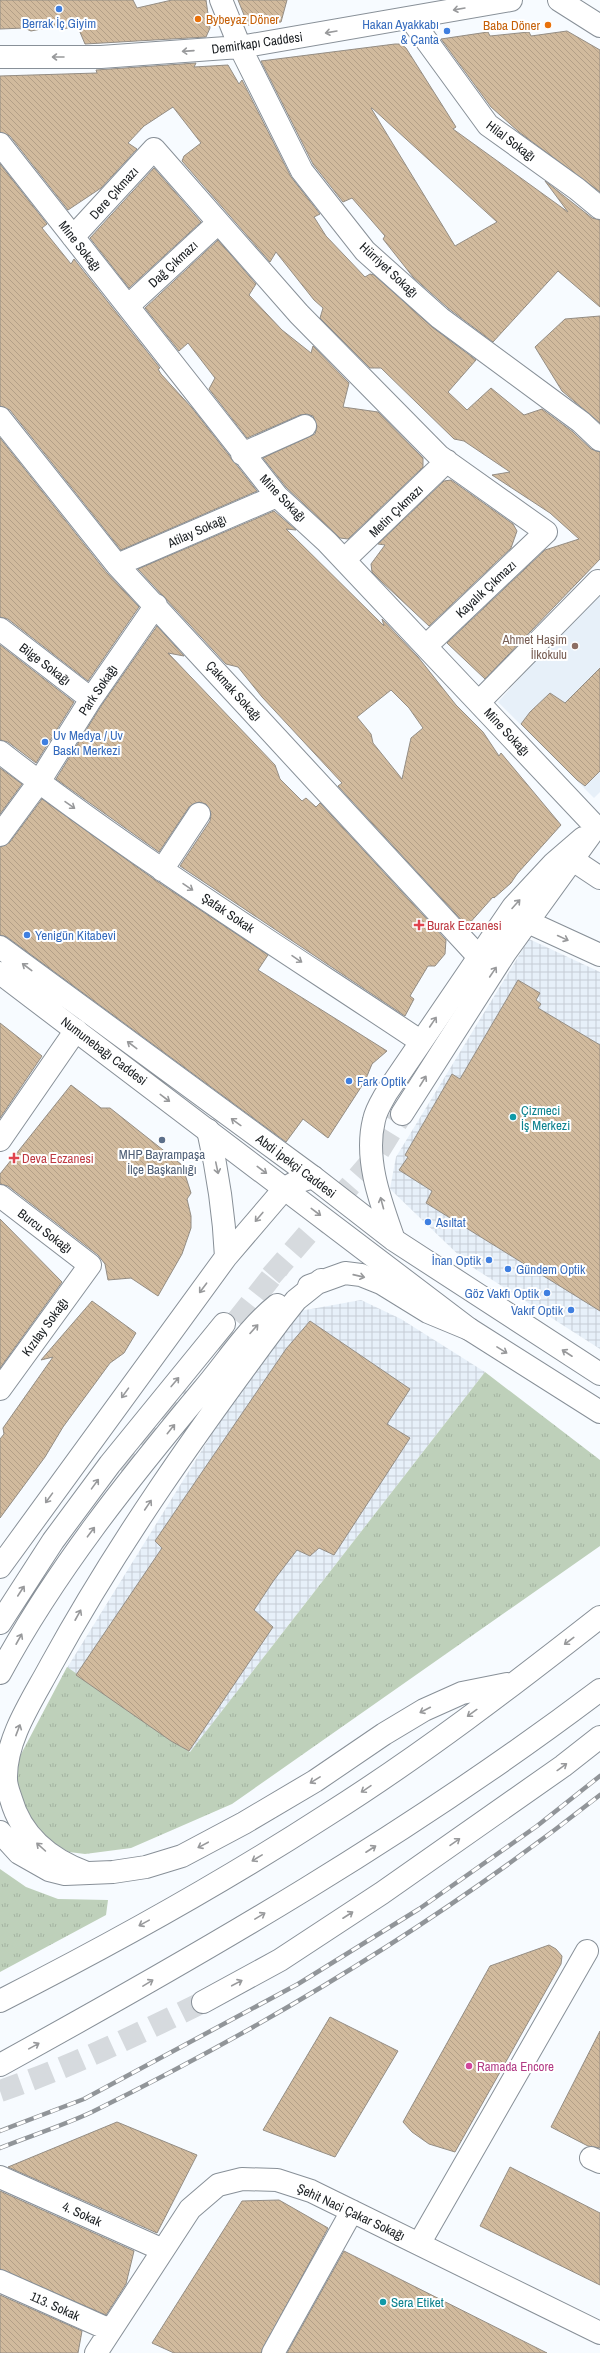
<svg xmlns="http://www.w3.org/2000/svg" width="600" height="2353" font-family="'Archivo Narrow',sans-serif">
<defs>
<pattern id="industrial-grid" width="8" height="8" patternUnits="userSpaceOnUse"><rect width="8" height="8" fill="#e7f0f9"/><path d="M0 4h8M4 0v8" fill="none" stroke="#c6cdd5"/></pattern>
<pattern id="grass-tufts" width="24" height="20" patternUnits="userSpaceOnUse"><rect width="24" height="20" fill="#bed0ba"/><path d="M3 7l-1-3M5 7V3M7 7l1-3M15 17l-1-3M17 17v-4M19 17l1-3" fill="none" stroke="#a3b2a0"/></pattern>
<pattern id="building-back-hatch" width="6" height="6" patternUnits="userSpaceOnUse"><rect width="6" height="6" fill="#d1ba9d"/><path d="M-1 5l2 2M0 0l6 6M5-1l2 2" fill="none" stroke="#b39f87"/></pattern>
</defs>
<rect width="100%" height="100%" fill="#f7fbff"/>
<path fill="#e7f0f9" d="M600,590V792L594,798L498,702Z"/>
<path fill="url(#industrial-grid)" d="M529,939L600,972V1349L469,1265L390,1189L396,1157Z
M361,1300L401,1319L485,1372L190,1752L67,1668L231,1403L300,1311Z"/>
<path fill="url(#grass-tufts)" d="M485,1372L600,1460V1546L232,1804L131,1848L85,1854L69,1852L40,1835L24,1814L16,1780L20,1756L67,1667L190,1752Z
M0,1869L26,1887L58,1899L108,1900L106,1915L0,1972Z"/>
<path fill="url(#building-back-hatch)" stroke="#948d84" fill-rule="evenodd" d="M0,0H133L137,8L172,0H206L210,28L206,37L85,44L77,25L61,30L56,26L31,31L24,28L0,29Z
M238,0H287L281,22L248,25Z
M567,31L600,50V192L519,132L491,107L441,39L488,32L490,36L529,32L531,36Z
M395,44H401L406,48L456,127L453,129L568,212L545,181L592,218L600,220V307L558,271L493,342L448,308L413,277L383,239L385,236L352,198L343,202L313,164L261,61ZM371,108H372L497,222L455,246Z
M196,63L194,67L228,65L239,84L242,80L291,177L320,214L314,217L326,236L365,277L370,274L374,275L432,327L476,360L448,392L467,410L491,388L524,415L542,409L573,432L591,449L600,452V559L485,679L447,643L545,550L579,539L550,513L492,475L510,472L464,441L454,439L381,368H370L320,318L323,308L314,300L276,252L270,262L182,161L184,156L201,143L173,107L144,126L128,143L137,149L101,188L68,210L10,136L0,132V76L97,73L96,70Z
M0,164L47,224L42,228L71,264L74,259L160,368L158,369L161,374L192,408L257,491L121,550L10,410L0,406Z
M154,168L201,222L129,288L90,238Z
M218,240L256,284L249,295L282,330L311,353L313,346L349,383L343,407L378,412L423,458V467L348,539L340,538L286,487L263,458L315,434L317,427L313,416L307,414L300,415L247,438L209,389L215,378L188,343L179,351L145,308Z
M600,316V423L562,391L535,347L565,319Z
M0,438L107,573L139,607L88,681L8,619L0,617Z
M451,480L513,524L517,531L511,548L429,626L382,582L372,572L371,564L385,545L378,544L444,481Z
M274,511L296,530L286,529L384,626L382,619L418,657L456,705L483,732L499,756L501,753L561,825L517,874L511,883L494,898L493,897L467,926L338,786L342,783L262,697L238,667L226,664L138,569ZM391,690L409,708L423,728L411,738L402,779L373,743L371,734L357,717Z
M157,626L184,656L168,653L275,765L280,779L302,801L306,798L316,807L320,803L446,940L445,954L435,966H428L410,996L414,999L405,1016L180,866L210,821L211,814L206,804L199,802L189,807L159,852L56,779L101,706Z
M0,645L74,702L36,763L8,742L0,740Z
M600,668V771L585,786L577,780L521,724L530,712L550,693L565,703Z
M0,768L22,784L0,814Z
M42,799L155,880L268,955L258,970L387,1051L372,1064L365,1081L328,1138L303,1119L286,1142L7,937L0,935V847L10,842Z
M518,980L540,993L536,1000L541,1004L538,1008L600,1045V1311L426,1203L432,1191L399,1170L408,1157L405,1155L452,1074L460,1079Z
M0,1023L42,1056L0,1118Z
M71,1085L101,1108H110L182,1165L191,1193L187,1199L191,1216V1228L182,1254L158,1296L131,1278L108,1280L105,1264L98,1255L8,1186L0,1184V1174Z
M0,1219L62,1282L0,1368Z
M92,1301L136,1333L124,1353L110,1363L63,1427L45,1457L0,1518V1439L4,1434L3,1428L53,1357L41,1360Z
M310,1321L410,1389L387,1424L410,1438L334,1555L319,1548L310,1556L297,1550L274,1580L254,1610L273,1627L189,1751L171,1741L76,1675L162,1548L155,1541L286,1349Z
M549,1945L556,1949L562,1956L561,1964L455,2152L429,2144L412,2132L403,2122L490,1966Z
M330,2017L398,2051L335,2157L263,2130Z
M600,2031V2148L588,2146L551,2127Z
M117,2122L197,2155L157,2233L8,2167Z
M510,2167L600,2213V2285L480,2226Z
M0,2191L134,2251L126,2284L106,2315L0,2269Z
M279,2200L328,2228L261,2353H174L152,2343L242,2201Z
M344,2251L547,2353H287Z
M0,2295L82,2331L78,2353H0Z"/>
<g fill="none" stroke-linecap="round" stroke-linejoin="round">
<path stroke="#d6dade" stroke-width="22" stroke-dasharray="22 11" stroke-linecap="butt" d="M271,1276L376,1156L402,1114
M216,1347L280,1266
M124,1473L184,1389
M0,2091C71,2067 136,2035 203,2002"/>
<g stroke="#889098" stroke-width="24">
<path id="minor" d="M221,0L240,47L302,171L365,251L440,318L581,422L600,440
M559,0L600,26
M410,18L488,125L577,189L600,208
M0,57H101L240,47L511,0
M0,144L277,496L327,542L596,827
M73,237L154,149L299,314L439,456L546,532L426,646
M128,306L218,223
M0,418L117,565L478,956
M242,454L305,426
M344,560L447,461
M117,565L277,496
M0,629L91,699
M479,702L598,581
M0,752C134,856 279,947 420,1041
M0,835L39,782L91,699L156,605
M573,860L600,878
M162,870L199,814
M528,922L600,955
M0,1140L76,1030
M0,1196L90,1265L0,1389
M591,2158L600,2162
M0,2177L163,2250
M419,2244L587,1951
M0,2281L110,2330
M96,2353L190,2209L218,2185L242,2179L277,2180L311,2191L600,2333
M273,2353L352,2211"/>
</g>
<g stroke="#889098" stroke-width="24">
<path id="major" d="M0,947L313,1177L394,1240L600,1374
M0,973L469,1329L600,1412
M394,1240C381,1203 364,1160 374,1120C376,1110 382,1101 387,1092L513,907L554,863L583,838"/>
</g>
<g stroke="#889098" stroke-width="24">
<path id="highway" d="M402,1114L505,953L596,827
M208,1130C218,1173 224,1213 226,1257
M309,1286L345,1273L361,1275L381,1283L428,1312L469,1329
M0,1567L226,1257L285,1188L294,1183L313,1177
M0,1623L53,1541L110,1464L224,1324
M0,1673C55,1571 128,1480 202,1391C226,1363 248,1328 277,1305
M0,1832L19,1853L49,1870L65,1874L113,1872L146,1867L182,1856L244,1823L315,1781L384,1734L424,1710L462,1693L507,1684
M87,1873C51,1860 22,1838 11,1799C9,1793 6,1786 6,1779C5,1739 33,1699 51,1665C118,1543 198,1430 281,1319L296,1300L321,1280
M0,2001C112,1944 222,1883 327,1815C422,1755 512,1686 600,1617
M203,2002L280,1960L382,1893L563,1766L600,1737
M0,2065C207,1951 411,1833 600,1690"/>
</g>
<use href="#minor" stroke="#fff" stroke-width="22"/>
<use href="#major" stroke="#fff" stroke-width="22"/>
<use href="#highway" stroke="#fff" stroke-width="22"/>
<g stroke="#919599" stroke-width="4.5">
<path id="rail" d="M0,2131L84,2099L298,1984L419,1909L537,1826L600,1776
M0,2148C30,2136 62,2126 92,2112C271,2024 443,1919 600,1795"/>
</g>
<use href="#rail" stroke="#fff" stroke-width="3" stroke-dasharray="9" stroke-linecap="butt"/>
</g>
<defs><path id="oneway-shaft" d="M-6 0H5M1.5-3L5.5 0L1.5 3" fill="none" stroke-width="1.6" stroke-linecap="round" stroke-linejoin="round"/></defs>
<g stroke="#98999b">
<use href="#oneway-shaft" transform="translate(459 9) rotate(170)"/>
<use href="#oneway-shaft" transform="translate(331 32) rotate(170)"/>
<use href="#oneway-shaft" transform="translate(188 51) rotate(176)"/>
<use href="#oneway-shaft" transform="translate(58 57) rotate(-180)"/>
<use href="#oneway-shaft" transform="translate(70 805) rotate(35)"/>
<use href="#oneway-shaft" transform="translate(188 887) rotate(34)"/>
<use href="#oneway-shaft" transform="translate(516 904) rotate(-48)"/>
<use href="#oneway-shaft" transform="translate(563 938) rotate(25)"/>
<use href="#oneway-shaft" transform="translate(297 959) rotate(34)"/>
<use href="#oneway-shaft" transform="translate(27 967) rotate(-143)"/>
<use href="#oneway-shaft" transform="translate(493 972) rotate(-56)"/>
<use href="#oneway-shaft" transform="translate(433 1022) rotate(-56)"/>
<use href="#oneway-shaft" transform="translate(132 1045) rotate(-143)"/>
<use href="#oneway-shaft" transform="translate(423 1081) rotate(-58)"/>
<use href="#oneway-shaft" transform="translate(165 1098) rotate(37)"/>
<use href="#oneway-shaft" transform="translate(236 1122) rotate(-144)"/>
<use href="#oneway-shaft" transform="translate(217 1168) rotate(78)"/>
<use href="#oneway-shaft" transform="translate(262 1170) rotate(37)"/>
<use href="#oneway-shaft" transform="translate(382 1203) rotate(-105)"/>
<use href="#oneway-shaft" transform="translate(316 1212) rotate(37)"/>
<use href="#oneway-shaft" transform="translate(259 1217) rotate(130)"/>
<use href="#oneway-shaft" transform="translate(359 1276) rotate(13)"/>
<use href="#oneway-shaft" transform="translate(203 1288) rotate(127)"/>
<use href="#oneway-shaft" transform="translate(254 1329) rotate(-48)"/>
<use href="#oneway-shaft" transform="translate(502 1350) rotate(32)"/>
<use href="#oneway-shaft" transform="translate(567 1353) rotate(-147)"/>
<use href="#oneway-shaft" transform="translate(175 1382) rotate(-50)"/>
<use href="#oneway-shaft" transform="translate(125 1393) rotate(126)"/>
<use href="#oneway-shaft" transform="translate(171 1429) rotate(-51)"/>
<use href="#oneway-shaft" transform="translate(95 1484) rotate(-54)"/>
<use href="#oneway-shaft" transform="translate(49 1498) rotate(126)"/>
<use href="#oneway-shaft" transform="translate(148 1505) rotate(-56)"/>
<use href="#oneway-shaft" transform="translate(91 1532) rotate(-53)"/>
<use href="#oneway-shaft" transform="translate(21 1591) rotate(-57)"/>
<use href="#oneway-shaft" transform="translate(78 1615) rotate(-61)"/>
<use href="#oneway-shaft" transform="translate(19 1639) rotate(-61)"/>
<use href="#oneway-shaft" transform="translate(569 1641) rotate(143)"/>
<use href="#oneway-shaft" transform="translate(425 1710) rotate(153)"/>
<use href="#oneway-shaft" transform="translate(472 1713) rotate(144)"/>
<use href="#oneway-shaft" transform="translate(18 1730) rotate(-69)"/>
<use href="#oneway-shaft" transform="translate(562 1767) rotate(-36)"/>
<use href="#oneway-shaft" transform="translate(315 1780) rotate(148)"/>
<use href="#oneway-shaft" transform="translate(366 1789) rotate(146)"/>
<use href="#oneway-shaft" transform="translate(455 1842) rotate(-35)"/>
<use href="#oneway-shaft" transform="translate(203 1845) rotate(152)"/>
<use href="#oneway-shaft" transform="translate(41 1847) rotate(-138)"/>
<use href="#oneway-shaft" transform="translate(371 1849) rotate(-33)"/>
<use href="#oneway-shaft" transform="translate(257 1858) rotate(149)"/>
<use href="#oneway-shaft" transform="translate(348 1915) rotate(-33)"/>
<use href="#oneway-shaft" transform="translate(260 1916) rotate(-31)"/>
<use href="#oneway-shaft" transform="translate(144 1923) rotate(151)"/>
<use href="#oneway-shaft" transform="translate(148 1983) rotate(-31)"/>
<use href="#oneway-shaft" transform="translate(237 1983) rotate(-28)"/>
<use href="#oneway-shaft" transform="translate(34 2046) rotate(-29)"/>
</g>
<g fill="#3f7fe0" stroke="#fff" stroke-width="1.5">
<circle cx="59" cy="9" r="4"/>
<circle cx="447" cy="31" r="4"/>
<circle cx="45" cy="742" r="4"/>
<circle cx="27" cy="935" r="4"/>
<circle cx="349" cy="1081" r="4"/>
<circle cx="428" cy="1222" r="4"/>
<circle cx="489" cy="1260" r="4"/>
<circle cx="508" cy="1269" r="4"/>
<circle cx="547" cy="1293" r="4"/>
<circle cx="571" cy="1310" r="4"/>
</g>
<g fill="#e8710a" stroke="#fff" stroke-width="1.5">
<circle cx="198" cy="19" r="4"/>
<circle cx="548" cy="25" r="4"/>
</g>
<circle fill="#8d6e63" stroke="#fff" stroke-width="1.5" cx="575" cy="646" r="4"/>
<g fill="#e0444e" stroke="#fff" stroke-width="1.5">
<path d="M417 919h4v4h4v4h-4v4h-4v-4h-4v-4h4z"/>
<path d="M12 1152h4v4h4v4h-4v4h-4v-4h-4v-4h4z"/>
</g>
<g fill="#0f9aa8" stroke="#fff" stroke-width="1.5">
<circle cx="513" cy="1117" r="4"/>
<circle cx="383" cy="2302" r="4"/>
</g>
<circle fill="#5c6f8a" stroke="#fff" stroke-width="1.5" cx="162" cy="1140" r="4"/>
<circle fill="#d1479c" stroke="#fff" stroke-width="1.5" cx="469" cy="2066" r="4"/>
<g text-anchor="middle" dominant-baseline="central" stroke-width="4" stroke-linejoin="round" paint-order="stroke">
<g font-size="13" fill="#c56008" stroke="#fff" text-anchor="start">
<text x="206" y="19">Bybeyaz Döner</text>
<text x="540" y="25" text-anchor="end">Baba Döner</text>
</g>
<g font-size="13" fill="#366cbe" stroke="#fff" text-anchor="start">
<text x="59" y="23" text-anchor="middle">Berrak İç Giyim</text>
<text x="439" y="24" text-anchor="end">Hakan Ayakkabı<tspan x="439" dy="15">&amp; Çanta</tspan></text>
<text x="53" y="735">Uv Medya / Uv<tspan x="53" dy="15">Baskı Merkezi</tspan></text>
<text x="35" y="935">Yenigün Kitabevi</text>
<text x="357" y="1081">Fark Optik</text>
<text x="436" y="1222">Asıltat</text>
<text x="481" y="1260" text-anchor="end">İnan Optik</text>
<text x="516" y="1269">Gündem Optik</text>
<text x="539" y="1293" text-anchor="end">Göz Vakfı Optik</text>
<text x="563" y="1310" text-anchor="end">Vakıf Optik</text>
</g>
<g font-size="13" fill="#191d20" stroke="#fff">
<text transform="translate(257 43) rotate(-8)">Demirkapı Caddesi</text>
<text transform="translate(511 141) rotate(37)">Hilal Sokağı</text>
<text transform="translate(114 193) rotate(-48)">Dere Çıkmazı</text>
<text transform="translate(80 246) rotate(52)">Mine Sokağı</text>
<text transform="translate(173 264) rotate(-43)">Dağ Çıkmazı</text>
<text transform="translate(389 270) rotate(43)">Hürriyet Sokağı</text>
<text transform="translate(283 498) rotate(46)">Mine Sokağı</text>
<text transform="translate(396 511) rotate(-44)">Metin Çıkmazı</text>
<text transform="translate(197 531) rotate(-24)">Atilay Sokağı</text>
<text transform="translate(486 589) rotate(-43)">Kayalık Çıkmazı</text>
<text transform="translate(45 664) rotate(37)">Bilge Sokağı</text>
<text transform="translate(98 690) rotate(-56)">Park Sokağı</text>
<text transform="translate(234 691) rotate(48)">Çakmak Sokağı</text>
<text transform="translate(507 732) rotate(47)">Mine Sokağı</text>
<text transform="translate(228 913) rotate(34)">Şafak Sokak</text>
<text transform="translate(104 1051) rotate(37)">Numunebağı Caddesi</text>
<text transform="translate(296 1166) rotate(37)">Abdi İpekçi Caddesi</text>
<text transform="translate(45 1231) rotate(37)">Burcu Sokağı</text>
<text transform="translate(45 1327) rotate(-54)">Kızılay Sokağı</text>
<text transform="translate(351 2212) rotate(25)">Şehit Naci Çakar Sokağı</text>
<text transform="translate(82 2214) rotate(24)">4. Sokak</text>
<text transform="translate(55 2306) rotate(24)">113. Sokak</text>
</g>
<g font-size="13" fill="#785e54" stroke="#fff" text-anchor="end">
<text x="567" y="639">Ahmet Haşim<tspan x="567" dy="15">İlkokulu</tspan></text>
</g>
<g font-size="13" fill="#be3a42" stroke="#fff" text-anchor="start">
<text x="427" y="925">Burak Eczanesi</text>
<text x="22" y="1158">Deva Eczanesi</text>
</g>
<g font-size="13" fill="#0d838f" stroke="#fff" text-anchor="start">
<text x="521" y="1110">Çizmeci<tspan x="521" dy="15">İş Merkezi</tspan></text>
<text x="391" y="2302">Sera Etiket</text>
</g>
<g font-size="13" fill="#4e5e75" stroke="#fff">
<text x="162" y="1154">MHP Bayrampaşa<tspan x="162" dy="15">İlçe Başkanlığı</tspan></text>
</g>
<g font-size="13" fill="#b23c85" stroke="#fff" text-anchor="start">
<text x="477" y="2066">Ramada Encore</text>
</g>
</g>
</svg>
